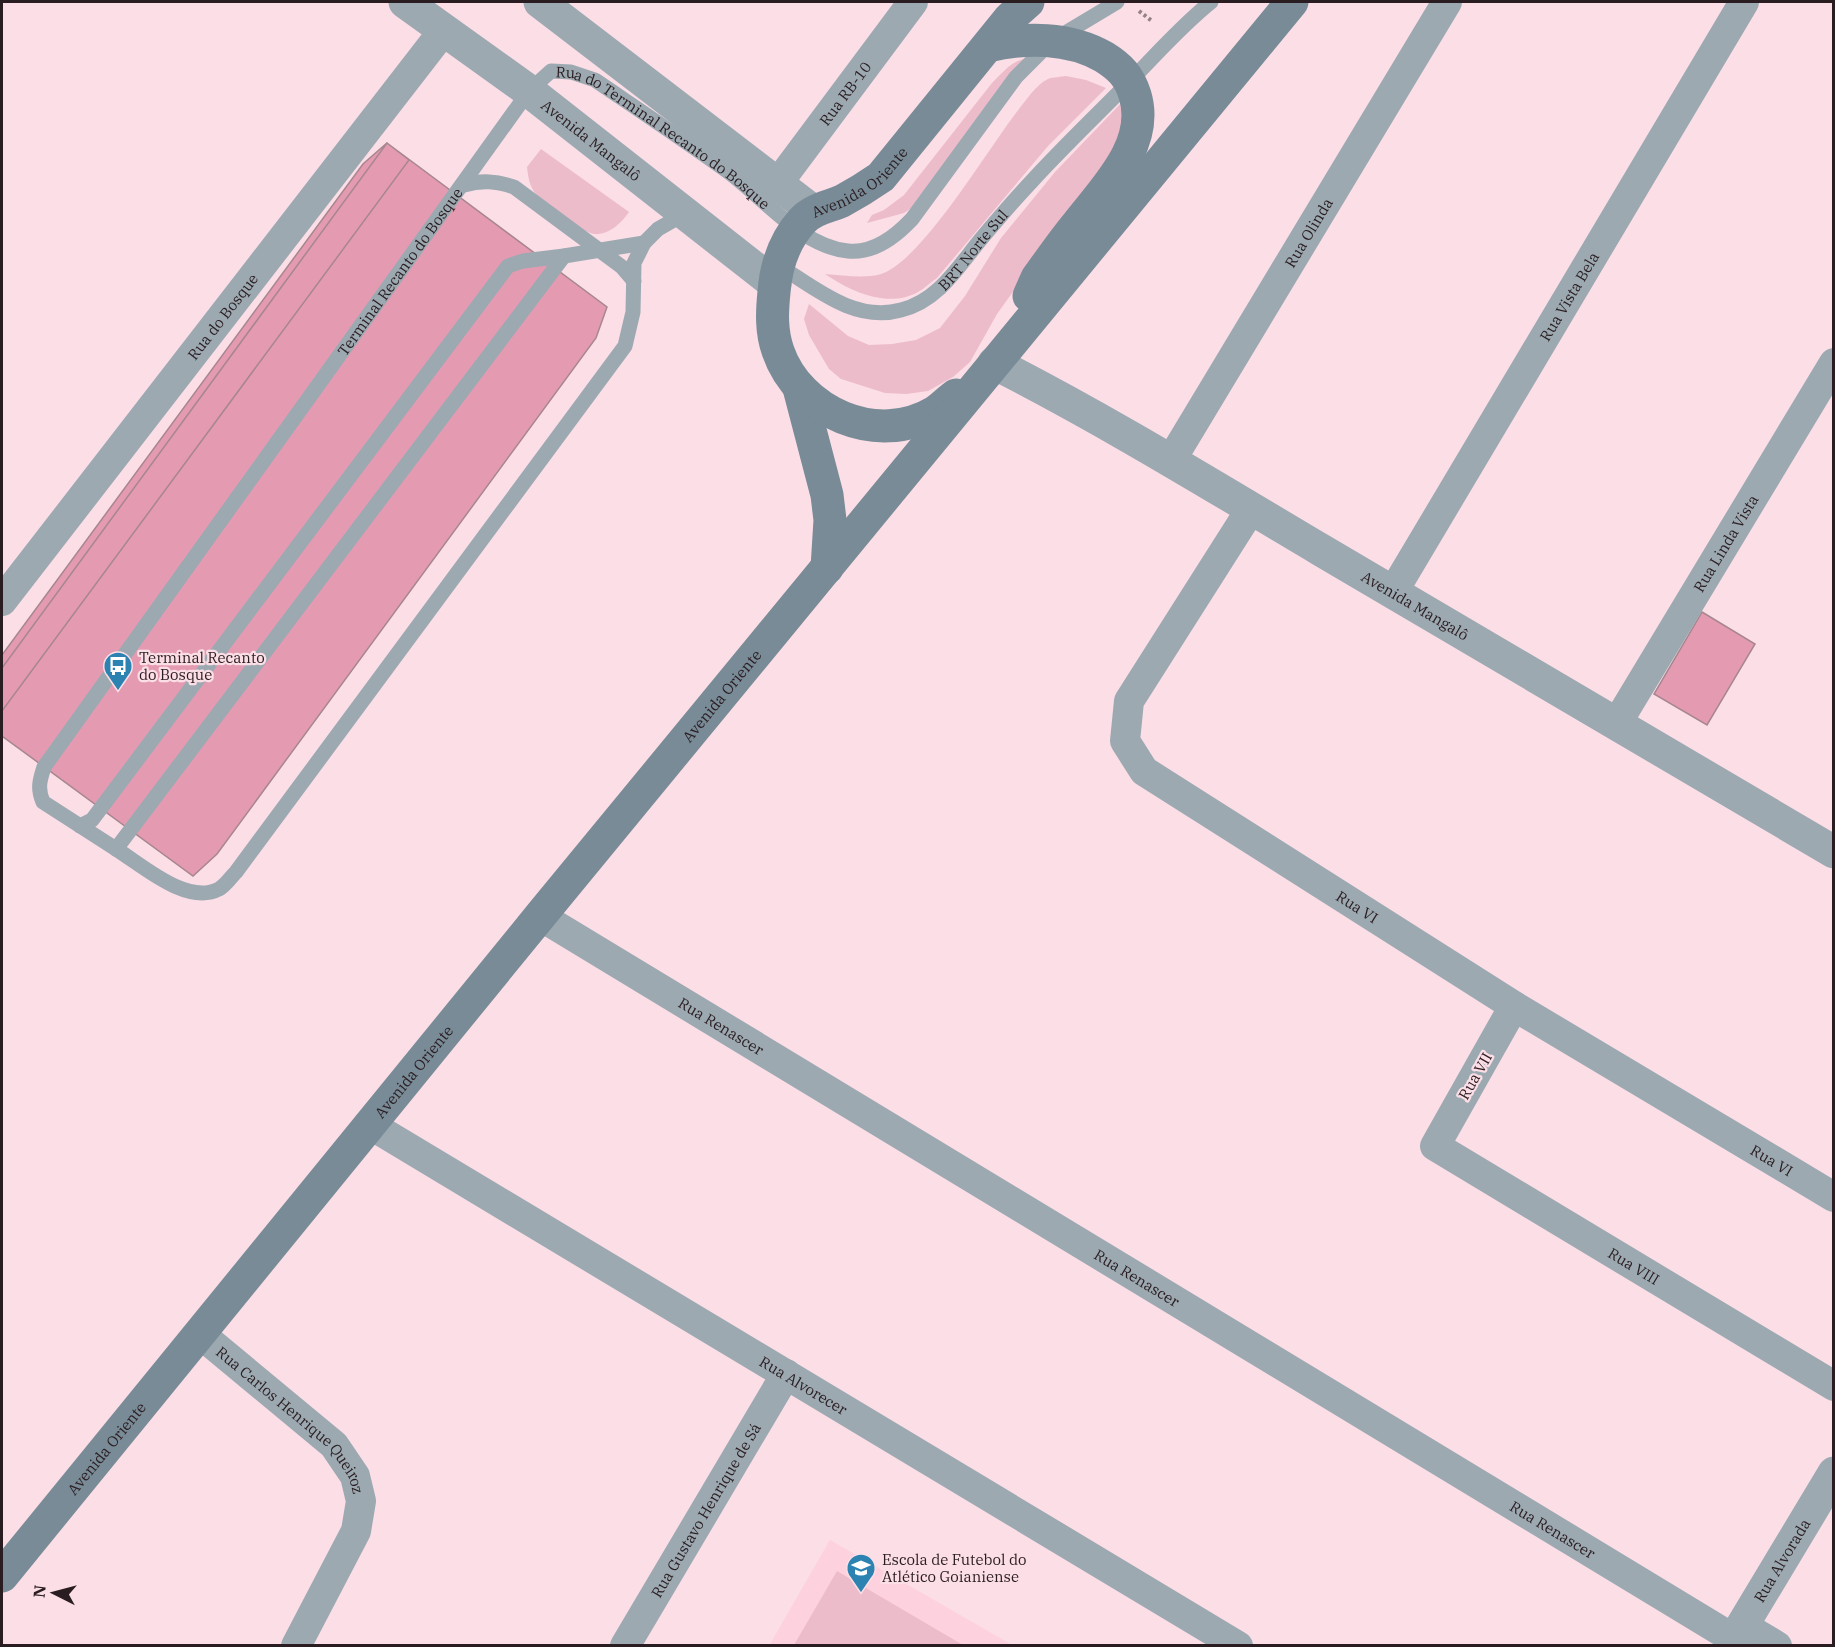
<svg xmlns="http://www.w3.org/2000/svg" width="1835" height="1647" font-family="'IBM Plex Serif',serif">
<rect width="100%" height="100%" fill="#fbdee6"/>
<path fill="#fdd1dd" d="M830,1540L1012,1645L769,1646Z"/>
<path fill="#edbcca" d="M1030,58L916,205L904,213L867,223L872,215L884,210L904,195L992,83C1004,71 1013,59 1030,58Z
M1066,76L1086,80L1106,88L1048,146L937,278C931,282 925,288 918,292C888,309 850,291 825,274C842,275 864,279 881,274C922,261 989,147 1019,109C1027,99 1036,85 1048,79C1053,77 1061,77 1066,76Z
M1125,99V143L1025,275L997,314L970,362L953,377L928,391L906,394L885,393L841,379L829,369L809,335L804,319L809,304L848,336L869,345L892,344L916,340L940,328L965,296L1001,238L1055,172Z
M541,149L629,212C621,223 610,235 594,234C581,232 540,202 533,190C529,183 528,175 527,167Z
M837,1571L963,1645H794Z"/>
<path fill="#e49bb1" stroke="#a7868f" stroke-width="1.5" d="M387,143L607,307L596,338L217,854L193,876L2,736V655L363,164Z
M387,143L409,160L2,711V668Z
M1702,612L1755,644L1707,725L1654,694Z"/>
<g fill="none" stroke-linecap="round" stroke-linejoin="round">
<path stroke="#968187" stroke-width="4" stroke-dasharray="3 3" stroke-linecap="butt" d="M1139,11L1152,21"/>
<g stroke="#9ca9b1" stroke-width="15">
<path d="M464,185C482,180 496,181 514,187L622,267L634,281"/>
<path id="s1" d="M564,256L116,849L43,802C37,788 40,780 44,767L529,91L551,71L571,72L595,80C639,110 684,140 727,171C763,197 802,247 848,251C874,254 896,236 912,219L1016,77L1052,41L1117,2"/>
<path id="s2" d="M778,265C815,288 855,323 901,310C938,301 958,267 981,239C997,220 1014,200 1032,181C1063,147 1097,115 1130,81C1157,54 1181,26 1211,2"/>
<path d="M80,826L92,820L508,266L523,261L564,256L644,243"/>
<path d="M116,849C142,865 187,906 219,889C225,886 231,877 236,872L625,346L633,312L634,263L644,243L658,229L686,213"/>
</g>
<g stroke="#9ca9b1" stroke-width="30">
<path id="s3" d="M778,183L913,2"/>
<path id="s4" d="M1170,462L1447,2"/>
<path id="s5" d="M1251,509L1129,701L1125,741L1144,771L1514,1006L1834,1197"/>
<path id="s6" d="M1393,592L1744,2"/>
<path id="s7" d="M2,601L444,30"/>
<path id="s8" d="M1617,723L1834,363"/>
<path id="s9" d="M540,916L1734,1639"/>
<path id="s10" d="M1514,1006L1435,1146L1834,1386"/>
<path id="s11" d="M369,1124L1238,1646"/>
<path id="s12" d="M199,1333L334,1445L355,1476L361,1501L356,1531L296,1646"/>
<path d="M1742,1625L1777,1646"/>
<path id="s13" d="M625,1646L786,1374"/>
</g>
<g stroke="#9ca9b1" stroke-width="33">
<path id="s14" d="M405,2L529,91L775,284"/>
<path d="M540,2L813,211"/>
<path id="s15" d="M994,363C1106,420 1213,486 1321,550C1492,650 1663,750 1834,852"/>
<path id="s16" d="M1730,1646L1834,1473"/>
</g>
<g stroke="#788b97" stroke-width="33">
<path d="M988,46C1025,37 1069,37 1104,57C1120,67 1129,76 1135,95C1150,144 1106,187 1078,223C1063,241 1050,260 1037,278L1029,296"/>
<path d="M799,388L827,495L830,520L827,568"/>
<path id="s17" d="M956,395C949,400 942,407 935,412C877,447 799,412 778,351C771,331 772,312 774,292C776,266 784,241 802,221C813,209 828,207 842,201C855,194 868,186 881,177L1010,18L1028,2"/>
<path id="s18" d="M2,1576L540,916L1292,2"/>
</g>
</g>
<defs>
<g id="bus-pin" transform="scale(1.5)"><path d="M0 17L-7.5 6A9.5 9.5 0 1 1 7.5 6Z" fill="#2c83b2" stroke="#fbdee6"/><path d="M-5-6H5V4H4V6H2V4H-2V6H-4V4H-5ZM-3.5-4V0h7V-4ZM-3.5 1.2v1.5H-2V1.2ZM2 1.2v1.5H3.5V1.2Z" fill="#fff"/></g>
<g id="school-pin" transform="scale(1.5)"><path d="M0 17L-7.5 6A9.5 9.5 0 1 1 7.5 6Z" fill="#2c83b2" stroke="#fbdee6"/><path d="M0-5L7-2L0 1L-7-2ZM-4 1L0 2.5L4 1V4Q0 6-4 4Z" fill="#fff"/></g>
</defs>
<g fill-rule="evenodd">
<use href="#bus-pin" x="118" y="666"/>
<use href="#school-pin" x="861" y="1568"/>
</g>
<g text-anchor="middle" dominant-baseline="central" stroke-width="4.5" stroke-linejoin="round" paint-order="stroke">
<g font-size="15" fill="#2a1d21" stroke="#fbdee6">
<text stroke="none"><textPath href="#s3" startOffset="112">Rua RB-10</textPath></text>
<text stroke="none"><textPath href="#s14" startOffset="232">Avenida Mangalô</textPath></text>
<text stroke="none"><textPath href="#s1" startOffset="1860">Rua do Terminal Recanto do Bosque</textPath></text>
<text stroke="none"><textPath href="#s17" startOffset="426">Avenida Oriente</textPath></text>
<text stroke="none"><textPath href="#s4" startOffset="268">Rua Olinda</textPath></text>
<text stroke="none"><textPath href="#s2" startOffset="231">BRT Norte Sul</textPath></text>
<text stroke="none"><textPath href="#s1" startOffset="1476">Terminal Recanto do Bosque</textPath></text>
<text stroke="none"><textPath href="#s6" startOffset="344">Rua Vista Bela</textPath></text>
<text stroke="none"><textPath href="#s7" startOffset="360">Rua do Bosque</textPath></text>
<text stroke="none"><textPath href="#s8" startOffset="210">Rua Linda Vista</textPath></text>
<text stroke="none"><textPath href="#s15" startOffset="486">Avenida Mangalô</textPath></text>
<text stroke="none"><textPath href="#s18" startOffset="1137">Avenida Oriente</textPath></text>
<text stroke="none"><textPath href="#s5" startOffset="556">Rua VI</textPath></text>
<text stroke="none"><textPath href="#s9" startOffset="212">Rua Renascer</textPath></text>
<text stroke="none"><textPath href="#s18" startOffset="651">Avenida Oriente</textPath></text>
<text transform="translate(1475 1076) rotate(-60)">Rua VII</text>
<text stroke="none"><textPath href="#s5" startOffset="1042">Rua VI</textPath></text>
<text stroke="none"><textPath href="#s10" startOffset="393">Rua VIII</textPath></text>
<text stroke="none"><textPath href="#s9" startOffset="698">Rua Renascer</textPath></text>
<text stroke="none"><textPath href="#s11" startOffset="507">Rua Alvorecer</textPath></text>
<text stroke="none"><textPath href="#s12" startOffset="128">Rua Carlos Henrique Queiroz</textPath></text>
<text stroke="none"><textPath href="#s18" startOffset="165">Avenida Oriente</textPath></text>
<text stroke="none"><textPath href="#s13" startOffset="158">Rua Gustavo Henrique de Sá</textPath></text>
<text stroke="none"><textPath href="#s9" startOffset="1184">Rua Renascer</textPath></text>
<text stroke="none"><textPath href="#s16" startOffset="100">Rua Alvorada</textPath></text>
</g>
<g font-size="15" fill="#2a1d21" stroke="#fbdee6" text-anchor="start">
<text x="139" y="657">Terminal Recanto<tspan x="139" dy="17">do Bosque</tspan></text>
<text x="882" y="1559">Escola de Futebol do<tspan x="882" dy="17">Atlético Goianiense</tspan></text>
</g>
</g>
<rect width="1835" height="1647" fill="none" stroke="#2a1d21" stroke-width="6"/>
<g transform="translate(54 1593) rotate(276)" stroke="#fbdee6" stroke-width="4.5" paint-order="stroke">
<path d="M0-4.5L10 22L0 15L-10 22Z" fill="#2a1d21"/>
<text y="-9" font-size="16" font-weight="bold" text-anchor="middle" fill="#2a1d21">N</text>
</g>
</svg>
